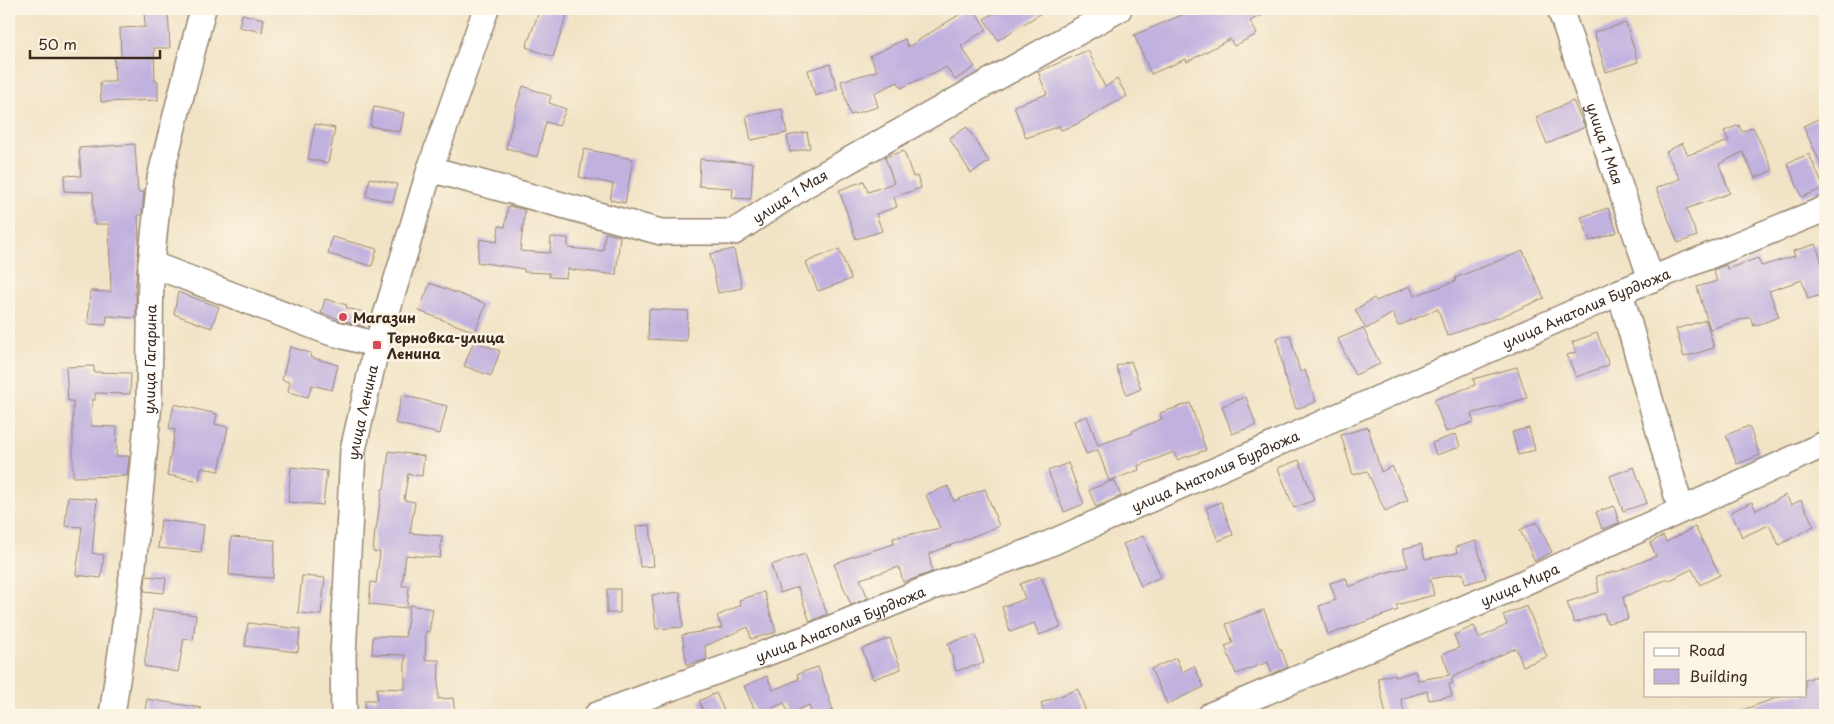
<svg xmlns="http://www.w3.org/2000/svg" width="1834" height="724" font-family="'Playpen Sans',sans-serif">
<rect width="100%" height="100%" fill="#fcf5e5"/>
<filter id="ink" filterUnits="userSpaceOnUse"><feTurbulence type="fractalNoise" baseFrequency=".02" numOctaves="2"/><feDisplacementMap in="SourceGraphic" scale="10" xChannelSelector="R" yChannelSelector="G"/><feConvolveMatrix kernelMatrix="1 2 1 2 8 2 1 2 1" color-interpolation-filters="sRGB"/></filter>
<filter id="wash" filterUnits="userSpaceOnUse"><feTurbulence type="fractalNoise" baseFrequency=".0096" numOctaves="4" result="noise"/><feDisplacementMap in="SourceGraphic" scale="20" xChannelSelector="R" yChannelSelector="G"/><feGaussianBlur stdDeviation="1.12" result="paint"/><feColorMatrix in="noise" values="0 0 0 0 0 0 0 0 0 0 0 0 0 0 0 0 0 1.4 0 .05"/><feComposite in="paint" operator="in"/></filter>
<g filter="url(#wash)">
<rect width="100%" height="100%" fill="#f1e3c5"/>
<g id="blocks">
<path fill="#c1b1df" d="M144,9H168L170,48H154L155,81H158V100L101,102L100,82H115L114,57H121L120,28L145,27Z
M540,9H569L553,57L526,47Z
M968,9H973L987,29L961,46L975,67L955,80L946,67L901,88L898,82L874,93L878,107L850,115L841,81L877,71L870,56L905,39L908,47Z
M1000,9H1048L998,40L984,19Z
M1179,9H1206L1210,15L1222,9H1274L1250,21L1257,34L1234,46L1230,39L1187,62L1186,59L1151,74L1134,35L1182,15Z
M242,14L264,19L262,32L239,27Z
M1626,23L1638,62L1606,72L1594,32Z
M1088,50L1105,87L1117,79L1127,96L1075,125L1061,130L1059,126L1026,138L1014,106L1047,94L1038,72Z
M830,64L837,89L815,96L808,70Z
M523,86L551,96L549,103L566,109L559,126L546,122L537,157L506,148L517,104Z
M1573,101L1585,127L1547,144L1536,117Z
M374,107L404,113L400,132L370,126Z
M782,109L787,133L751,140L746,116Z
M1825,116V173L1803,126Z
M315,124L335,128L328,163L308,159Z
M1739,125L1742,132L1753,127L1773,170L1755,178L1743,152L1719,164L1730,193L1686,209L1697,236L1678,243L1656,188L1680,179L1666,152L1682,143L1688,155L1729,141L1724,131Z
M967,127L989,162L971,173L949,138Z
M807,132L810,148L790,152L787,136Z
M135,144L138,192H144L142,215H138L139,242L135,294H136V318L107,316L106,325L88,324L90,291L111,292L109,224H94L93,192L64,191L65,175L81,176L79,148Z
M584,149L633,159L625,203L610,200L613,184L579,177Z
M904,151L913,177L917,176L921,188L894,197L897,207L876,214L882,231L856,239L839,190L864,181L868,192L894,183L885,157Z
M1809,154L1824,188L1802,197L1787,163Z
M700,159L753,163L751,199L732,198L733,188L699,186Z
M370,178L397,184L393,202L366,196Z
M508,206L525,210L520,251L550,253L551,237L568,238V248L603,251L605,233L620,236L616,275L567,269L566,278L549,277V273L524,272V269L477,262L480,239L497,242L499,226L505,227Z
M1608,208L1617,232L1590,241L1581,217Z
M332,237L377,249L372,266L328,254Z
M1816,244L1825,274V294L1808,299L1802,280L1769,291L1779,317L1754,326L1750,317L1710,329L1697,287L1717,281L1713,270L1726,265L1727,269L1758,258L1761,266L1795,256L1793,251Z
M734,249L742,288L718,293L710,254Z
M839,249L851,279L818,291L806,262Z
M1523,251L1544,298L1505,315L1447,336L1438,309L1398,326L1393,313L1366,329L1355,310L1374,298L1376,301L1410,286L1414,296L1456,281L1455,278Z
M430,283L486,304L475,332L419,311Z
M178,292L219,307L211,328L174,314Z
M325,299L347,305L346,308L368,313L364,327L321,313Z
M649,309L688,311L686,341L648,339Z
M1706,320L1714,348L1684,357L1676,329Z
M1363,328L1380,364L1355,375L1338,339Z
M1597,333L1609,365L1576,377L1567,355L1576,352L1572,342Z
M1290,335L1300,372L1305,370L1316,402L1296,409L1285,377L1277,338Z
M474,341L500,351L491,376L464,366Z
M290,347L311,353L310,357L338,365L332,390L312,385L308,397L288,392L290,382L282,380Z
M1131,361L1141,389L1127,395L1116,366Z
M94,366V372L131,373L130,394L95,393V400H92L91,426L117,427L116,456H129L127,476L73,477V401H68L66,367Z
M1517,367L1527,398L1471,414L1474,422L1446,432L1434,400L1475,385L1473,379Z
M402,395L447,406L440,434L395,423Z
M1246,397L1256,425L1232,434L1222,406Z
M1190,403L1206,450L1177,460L1174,452L1138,466L1139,470L1109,481L1098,450L1086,454L1074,421L1087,416L1098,445L1133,433L1132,431L1162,419L1160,413Z
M174,404L217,414L215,424L228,427L219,471L201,468L199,481L167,475L175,430L169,428Z
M1749,426L1760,455L1737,464L1726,435Z
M1368,427L1381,472L1392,466L1408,500L1385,511L1367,471L1353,475L1341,435Z
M1529,428L1535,450L1518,455L1512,432Z
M1456,434L1460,447L1436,455L1432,443Z
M389,451L424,456L422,476L408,474L404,500L415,502L410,533L442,536L440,558L406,555L402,586H409L407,608L369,604L371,582L376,583L380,552H373L375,530H376L382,489H384Z
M1299,460L1314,500L1294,508L1278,468Z
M1068,463L1084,504L1064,512L1048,471Z
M291,467L327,471L323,505L288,502Z
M1634,467L1647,503L1623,511L1610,476Z
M1114,480L1121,496L1096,507L1089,490Z
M948,486L954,501L985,489L999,526L929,554L932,572L910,580L903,582L899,567L860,579L868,598L851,605L834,564L851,557L894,544L893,538L940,528L926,495Z
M1786,495L1791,505L1801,500L1814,526L1779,545L1769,525L1742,537L1731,512L1752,502L1756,510Z
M68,497L97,499L92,553L104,555L101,578L76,575L82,527L65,526Z
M1221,502L1233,535L1218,541L1206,508Z
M1614,506L1619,523L1602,529L1596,512Z
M161,520L204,525L201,552L158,548Z
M1537,522L1552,552L1535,561L1520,530Z
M650,525L654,566L640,567L636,526Z
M1695,527L1720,575L1700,585L1692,569L1668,581V579L1623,597L1628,619L1607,623L1604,613L1574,623L1567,602L1599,592L1596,576L1619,571L1656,556L1650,543L1663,536L1666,542Z
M1143,536L1161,577L1141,586L1123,544Z
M231,537L275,540L273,578L229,575Z
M1476,541L1486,578L1465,584L1463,573L1430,579L1434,595L1396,605L1398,610L1328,635L1319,606L1336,600L1330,583L1346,578L1349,587L1384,573L1408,567L1403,549L1421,544L1425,559L1457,553L1456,547Z
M805,554L827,614L810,622L798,587L780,593L771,565Z
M146,576L166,578L164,593L144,591Z
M302,576L325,578L321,615L298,613Z
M1041,576L1061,627L1039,635L1034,623L1010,632L1002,607L1025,599L1020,584Z
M607,589H620V613H607Z
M680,592L683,627L656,629L652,595Z
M764,592L776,632L751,639L748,627L705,646L707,659L687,665L682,635L722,628L717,616L741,605L739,600Z
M410,605L433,609L429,632L426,631L425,660H439L438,699L453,698L455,715H365V700H377V688L405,689V655L372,654L373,636L405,637Z
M1527,606L1547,657L1523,666L1516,648L1451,678L1453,683L1449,684L1452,696L1429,700L1427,691L1401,699L1405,715H1386L1378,678L1395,674L1396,677L1415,671L1418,680L1450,675L1442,654L1459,648L1454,635L1474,626L1479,638L1507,625L1503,615Z
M153,609L196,615L193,640L184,638L178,672L144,666Z
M1264,610L1279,649H1281L1288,667L1272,674L1268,662L1236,674L1225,646L1233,643L1226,624Z
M248,623L300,629L298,652L245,646Z
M976,635L984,663L956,671L948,643Z
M890,638L901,669L873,679L862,649Z
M1176,658L1182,672L1194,666L1204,687L1167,704L1151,669Z
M818,667L833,710L819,715H812L809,705L789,714L784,703L757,715L744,686L767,676L773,690L799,679L797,674Z
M1820,675L1825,690V715H1734V713L1785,695H1805V680Z
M1078,689L1087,715H1045L1041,703Z
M716,693L726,715H705L699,701Z
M147,699L201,708L200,715H144Z"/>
</g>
</g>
<g filter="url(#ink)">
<use href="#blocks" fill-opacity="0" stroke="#968672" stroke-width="1"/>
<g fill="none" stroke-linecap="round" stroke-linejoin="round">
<g stroke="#968672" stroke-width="28">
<g id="minor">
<path id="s1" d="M1560,9L1651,279"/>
<path id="s2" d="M430,169L661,232H734L805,185L1119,9"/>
<path d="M151,264L329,332L377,345"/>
<path d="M1620,292L1681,510"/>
<path id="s3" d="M112,715L132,576L149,403L151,264L160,178L203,9"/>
<path id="s4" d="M344,715L343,657L353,450L377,345L430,169L486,9"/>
<path id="s5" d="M597,715L810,637L927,589L1044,546L1620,292L1825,209"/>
<path id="s6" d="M1211,715L1510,589L1825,444"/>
</g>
</g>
<use href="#minor" stroke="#fff" stroke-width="25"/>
</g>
</g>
<g fill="#d1495b" stroke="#fcf5e5" stroke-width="2">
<circle cx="343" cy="317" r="5"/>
<rect x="372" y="340" width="10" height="10" rx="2.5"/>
</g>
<g text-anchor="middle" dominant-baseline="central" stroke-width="5" stroke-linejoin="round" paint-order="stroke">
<g font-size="14" fill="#3b2a1e" stroke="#fcf5e5">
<text stroke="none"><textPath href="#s1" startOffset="142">улица 1 Мая</textPath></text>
<text stroke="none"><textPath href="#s2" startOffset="379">улица 1 Мая</textPath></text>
<text stroke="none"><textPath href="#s5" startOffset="1070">улица Анатолия Бурдюжа</textPath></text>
<text stroke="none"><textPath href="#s3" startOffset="358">улица Гагарина</textPath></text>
<text stroke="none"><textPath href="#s4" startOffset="304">улица Ленина</textPath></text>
<text stroke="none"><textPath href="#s5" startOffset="665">улица Анатолия Бурдюжа</textPath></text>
<text stroke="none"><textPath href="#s6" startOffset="335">улица Мира</textPath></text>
<text stroke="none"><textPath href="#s5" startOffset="260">улица Анатолия Бурдюжа</textPath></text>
</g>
<g font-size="14" font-weight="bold" fill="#3b2a1e" stroke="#fcf5e5" text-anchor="start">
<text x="353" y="317">Магазин</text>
<text x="387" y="337">Терновка-улица<tspan x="387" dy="16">Ленина</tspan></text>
</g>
</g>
<rect width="1834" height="724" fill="none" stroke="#fcf5e5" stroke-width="30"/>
<rect x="1644" y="632" width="162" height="65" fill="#fcf5e5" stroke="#afa495"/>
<rect x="1654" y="648" width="25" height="8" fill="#ffffff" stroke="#afa495"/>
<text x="1689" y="656" font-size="15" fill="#3b2a1e">Road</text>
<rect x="1654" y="669" width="25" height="15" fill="#c1b1df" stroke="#afa495"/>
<text x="1689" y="682" font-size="15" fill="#3b2a1e">Building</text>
<path d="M30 50v8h130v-8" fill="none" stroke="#3b2a1e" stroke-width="2.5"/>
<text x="38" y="50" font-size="15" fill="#3b2a1e" stroke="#fcf5e5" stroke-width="4" paint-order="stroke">50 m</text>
</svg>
